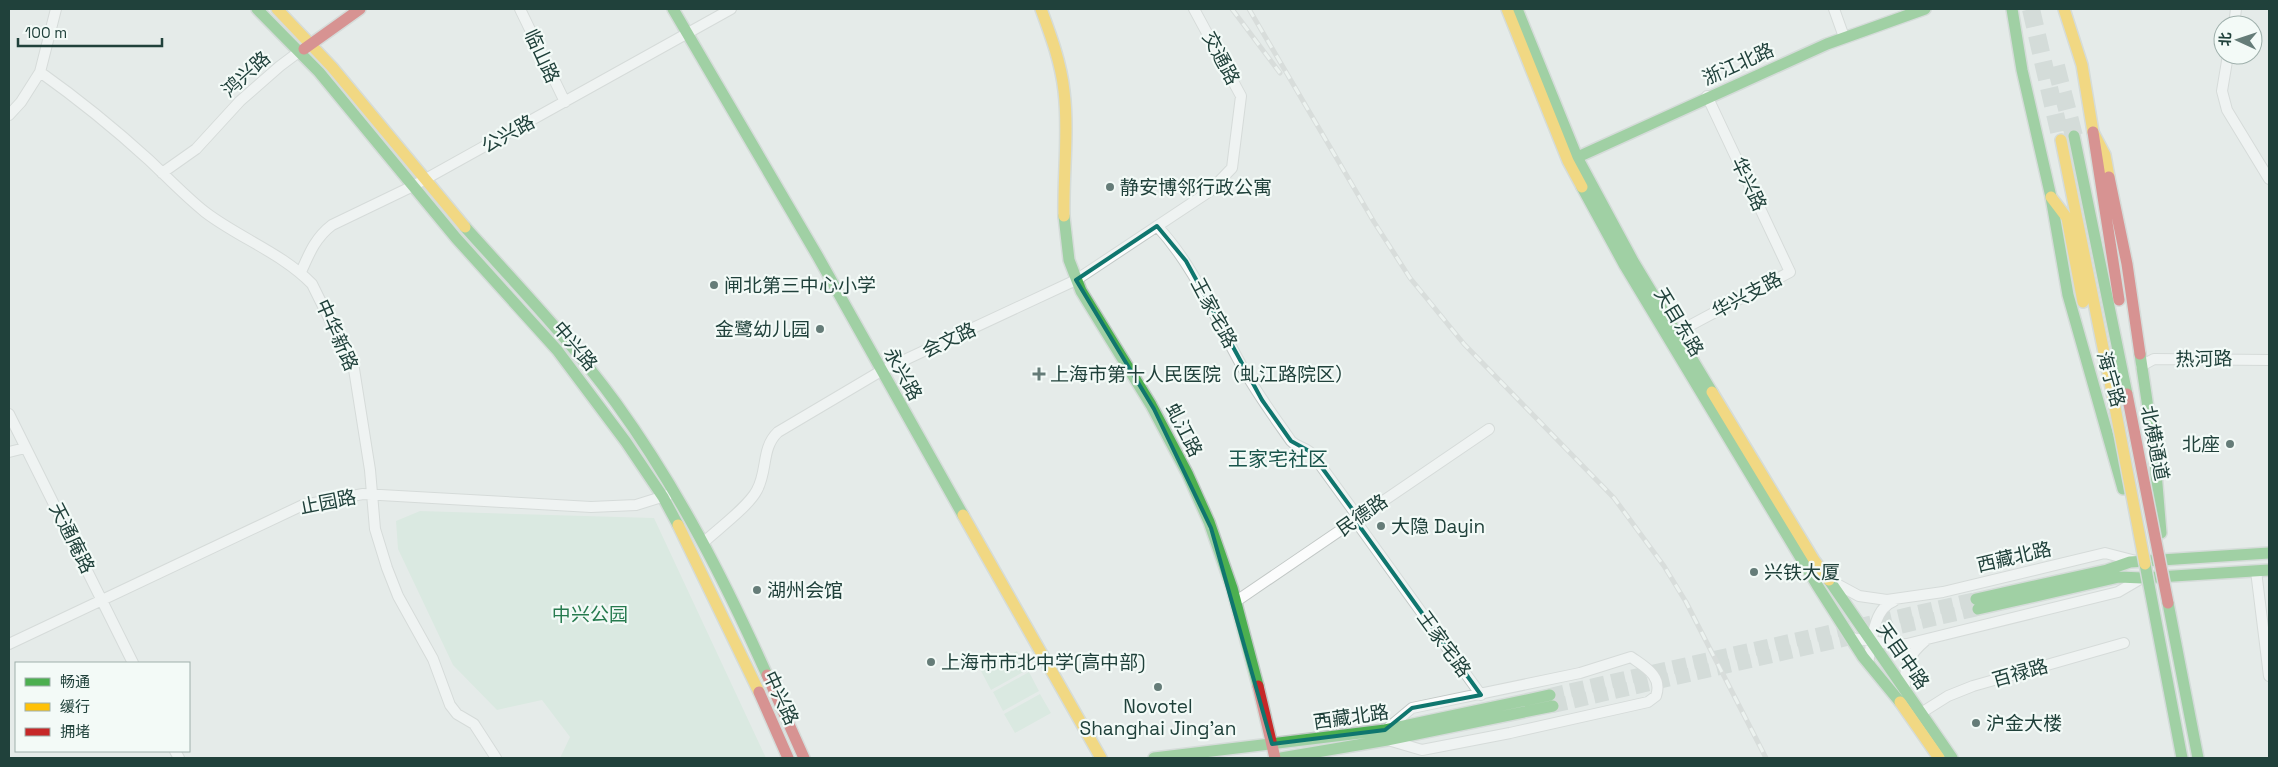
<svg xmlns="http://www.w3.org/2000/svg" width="2278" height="767" font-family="'Space Grotesk','Noto Sans SC',sans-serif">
<rect width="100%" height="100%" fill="#e5ebe9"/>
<path fill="#cde6d7" d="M420,511L654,518L766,758H560L570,737L542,700L497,710L453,665L398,549L396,521Z
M1017,651L1027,670L991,690L981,671Z
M1029,672L1039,691L1003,711L993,692Z
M1040,694L1051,713L1015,733L1004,714Z"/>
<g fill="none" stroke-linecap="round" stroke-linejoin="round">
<path stroke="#bec9c6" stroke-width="14" stroke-dasharray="14 7" stroke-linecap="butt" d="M1550,695L1976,599
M1553,706L1978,609"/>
<path stroke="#bec9c6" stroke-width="18" stroke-dasharray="18 9" stroke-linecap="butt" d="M2031,9L2061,140
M2056,66L2074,136"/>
<g stroke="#c2c8c6" stroke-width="12">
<path id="street" d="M520,9L565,102
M1834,9L1844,37
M2234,25L2236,9
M2228,55L2222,91L2227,110L2269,179
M40,72C78,99 115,129 149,160C168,178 185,196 205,212C239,238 282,253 312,284L354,369L370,470L375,529L387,568L398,596L433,659L450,705L457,714L474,724L496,758
M9,115L21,102L40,72L56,9
M162,173L196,149L240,101L280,66L300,51
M1157,226C1196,268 1216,321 1244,370C1258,395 1275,418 1291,441C1298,448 1306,447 1313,455L1358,517
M301,272C309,254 315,238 332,225L413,186L731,9
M1676,333L1790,272L1707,96
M2141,366L2154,359L2269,360
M9,414L133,663
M9,452L25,448
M1355,520L1481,695
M704,542C718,529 749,506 757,490C768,470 761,448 778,432L881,371L1076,280L1210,191L1232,168L1241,96L1194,9
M2256,571L2269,676
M1833,582L1859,596L1887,600L1943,592L2105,553L2136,561
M1235,602L1489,429
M1851,638L1897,645L1907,644L2118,592L2142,578
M9,644L303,505L363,494L591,507L636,505L668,495
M1868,663C1872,644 1872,609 1894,601
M1905,689C1904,667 1908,655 1925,641
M1921,713L1948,696L1973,686L2124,643
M1388,728L1412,708L1580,673L1631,657C1645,667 1663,676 1656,696L1648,702L1510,733L1422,750L1388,740
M175,751L179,758"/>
</g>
<g stroke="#c1c9c6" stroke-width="14">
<path id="fast" d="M257,9L319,72L456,238L557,350L626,442L663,497L678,525
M673,9L817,255L963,515
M1517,9L1577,157L1633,261L1712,392
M2012,9L2022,70L2051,197L2068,295L2123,489
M2074,136L2127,394
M1569,161L1827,44L1925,9
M1582,187L1625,266L1817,585L1863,657L1900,702
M1064,216L1069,260L1081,291L1151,405L1187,473L1209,522L1232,588L1258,686
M465,227C517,285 571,341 616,403C678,489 724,579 767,675
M2140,354L2154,448L2161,533
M1829,580L1952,758
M1976,599L2107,570L2130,562L2269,553
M1978,609L2119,577L2142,578L2269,570
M1154,758L1385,730L1550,695
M1281,758L1387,740L1553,706"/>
</g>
<g stroke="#c1c9c6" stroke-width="14">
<path id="slow" d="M277,9L332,67L465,227
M1041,9C1051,36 1061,63 1064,91C1069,132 1063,174 1064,216
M1507,9L1568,161L1582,187
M2064,9L2082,65L2093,132L2105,155L2109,177
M2061,140L2113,397
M2051,197L2067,218L2083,302
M1712,392L1814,560L1829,580
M963,515L1101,758
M678,525L759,692
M1900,702L1939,758"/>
</g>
<g stroke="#c1c9c6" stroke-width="14">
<path id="jam" d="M304,49L360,9
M2093,132L2119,300
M2109,177L2127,264L2140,354
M767,675L804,758
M1258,686L1275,758
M759,692L788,758"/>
</g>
<use href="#street" stroke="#fbfcfc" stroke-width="10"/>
<use href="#fast" stroke="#4caf50" stroke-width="11"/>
<use href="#slow" stroke="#ffc107" stroke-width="11"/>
<use href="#jam" stroke="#c62828" stroke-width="11"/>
<g stroke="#c7ccca" stroke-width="5">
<path id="rail" d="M1232,9L1280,73
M1249,9L1374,222L1410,278L1464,344L1614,498L1664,566L1686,602L1766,758"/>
</g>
<use href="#rail" stroke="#f3faf7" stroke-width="3" stroke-dasharray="9" stroke-linecap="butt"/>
<g stroke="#bcc7c5" stroke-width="14" stroke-linecap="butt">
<path id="fast-bridge" d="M2145,564L2182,758
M2168,603L2198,758"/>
</g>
<g stroke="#bcc7c5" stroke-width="14" stroke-linecap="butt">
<path id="slow-bridge" d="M2113,397L2145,564"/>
</g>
<g stroke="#bcc7c5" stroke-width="14" stroke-linecap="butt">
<path id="jam-bridge" d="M2127,394L2168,603"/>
</g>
<use href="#fast-bridge" stroke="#4caf50" stroke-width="11"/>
<use href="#slow-bridge" stroke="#ffc107" stroke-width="11"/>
<use href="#jam-bridge" stroke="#c62828" stroke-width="11"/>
</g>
<path d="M0 0H2278V767H0ZM1157,226L1186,261L1262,400L1291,441L1309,451L1320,465L1358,517L1355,520L1481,695L1412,708L1385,730L1272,744L1211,528L1154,409L1076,280Z" fill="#e5ebe9" fill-opacity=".55" fill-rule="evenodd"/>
<path fill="none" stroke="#0f766e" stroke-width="4" stroke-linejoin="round" d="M1157,226L1186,261L1262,400L1291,441L1309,451L1320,465L1358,517L1355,520L1481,695L1412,708L1385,730L1272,744L1211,528L1154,409L1076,280Z"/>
<g fill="#657c78" stroke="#f3faf7" stroke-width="2">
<circle cx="1110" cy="187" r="5"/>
<circle cx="714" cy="285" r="5"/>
<circle cx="820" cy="329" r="5"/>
<path d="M1036.5 366.5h5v5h5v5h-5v5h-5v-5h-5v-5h5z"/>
<circle cx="2230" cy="444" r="5"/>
<circle cx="1381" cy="526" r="5"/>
<circle cx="1754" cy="572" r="5"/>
<circle cx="757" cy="590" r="5"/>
<circle cx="931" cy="662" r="5"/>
<circle cx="1158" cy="687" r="5"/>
<circle cx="1976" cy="723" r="5"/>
</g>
<g text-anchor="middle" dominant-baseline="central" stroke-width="4.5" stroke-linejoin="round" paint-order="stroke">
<g font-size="19" fill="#20413b" stroke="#f3faf7">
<text transform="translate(542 56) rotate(65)">临山路</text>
<text transform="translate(1221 58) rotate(62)">交通路</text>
<text transform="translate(1738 64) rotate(-24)">浙江北路</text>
<text transform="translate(246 74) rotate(-42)">鸿兴路</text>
<text transform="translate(508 134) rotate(-29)">公兴路</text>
<text transform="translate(1749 184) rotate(65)">华兴路</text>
<text transform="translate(1747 295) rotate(-28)">华兴支路</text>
<text transform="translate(1214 313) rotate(62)">王家宅路</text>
<text transform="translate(1679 322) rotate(59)">天目东路</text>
<text transform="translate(337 335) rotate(66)">中华新路</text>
<text transform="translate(949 340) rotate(-25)">会文路</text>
<text transform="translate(575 346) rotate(50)">中兴路</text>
<text transform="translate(2204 359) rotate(-1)">热河路</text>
<text transform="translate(903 374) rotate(61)">永兴路</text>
<text transform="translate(2111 379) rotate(74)">海宁路</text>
<text transform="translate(1184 430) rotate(63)">虬江路</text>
<text transform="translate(2155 443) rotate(79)">北横通道</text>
<text transform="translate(328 502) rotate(-11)">止园路</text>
<text transform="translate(1362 515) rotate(-35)">民德路</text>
<text transform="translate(72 538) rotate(63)">天通庵路</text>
<text transform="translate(2014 557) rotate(-13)">西藏北路</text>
<text transform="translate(1444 644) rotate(54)">王家宅路</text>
<text transform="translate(1903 656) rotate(55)">天目中路</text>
<text transform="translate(2020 673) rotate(-16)">百禄路</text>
<text transform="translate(781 698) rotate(65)">中兴路</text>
<text transform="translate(1351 717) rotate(-8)">西藏北路</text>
</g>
<g font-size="19" fill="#20413b" stroke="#f3faf7" text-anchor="start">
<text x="1120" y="187">静安博邻行政公寓</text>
<text x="724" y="285">闸北第三中心小学</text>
<text x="810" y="329" text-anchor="end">金鹭幼儿园</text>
<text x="1050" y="374">上海市第十人民医院（虬江路院区）</text>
<text x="2220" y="444" text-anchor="end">北座</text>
<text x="1391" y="526">大隐 Dayin</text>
<text x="1764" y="572">兴铁大厦</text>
<text x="767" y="590">湖州会馆</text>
<text x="941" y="662">上海市市北中学(高中部)</text>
<text x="1158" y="706" text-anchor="middle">Novotel<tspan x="1158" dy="22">Shanghai Jing'an</tspan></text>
<text x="1986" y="723">沪金大楼</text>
</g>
<g font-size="19" fill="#277b4f" stroke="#f3faf7">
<text x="590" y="614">中兴公园</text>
</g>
<g font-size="20" fill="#1a554c" stroke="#f3faf7">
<text x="1278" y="459">王家宅社区</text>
</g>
</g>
<rect width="2278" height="767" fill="none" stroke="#20413b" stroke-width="20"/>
<rect x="15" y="662" width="175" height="90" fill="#f3faf7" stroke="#9fb0ac"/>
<rect x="25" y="678" width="25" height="8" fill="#4caf50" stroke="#9fb0ac"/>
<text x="60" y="687" font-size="15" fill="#20413b">畅通</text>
<rect x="25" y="703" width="25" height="8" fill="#ffc107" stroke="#9fb0ac"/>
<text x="60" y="712" font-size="15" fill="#20413b">缓行</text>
<rect x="25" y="728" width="25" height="8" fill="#c62828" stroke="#9fb0ac"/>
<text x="60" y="737" font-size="15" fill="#20413b">拥堵</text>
<g transform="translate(2238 40) rotate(273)"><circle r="24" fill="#f3faf7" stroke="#9fb0ac"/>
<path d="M0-4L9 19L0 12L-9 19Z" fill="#657c78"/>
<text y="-8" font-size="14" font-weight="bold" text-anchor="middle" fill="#20413b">北</text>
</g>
<path d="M18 38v8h144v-8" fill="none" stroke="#20413b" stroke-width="2.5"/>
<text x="25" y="38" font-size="15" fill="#20413b" stroke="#f3faf7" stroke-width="4" paint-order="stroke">100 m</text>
</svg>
